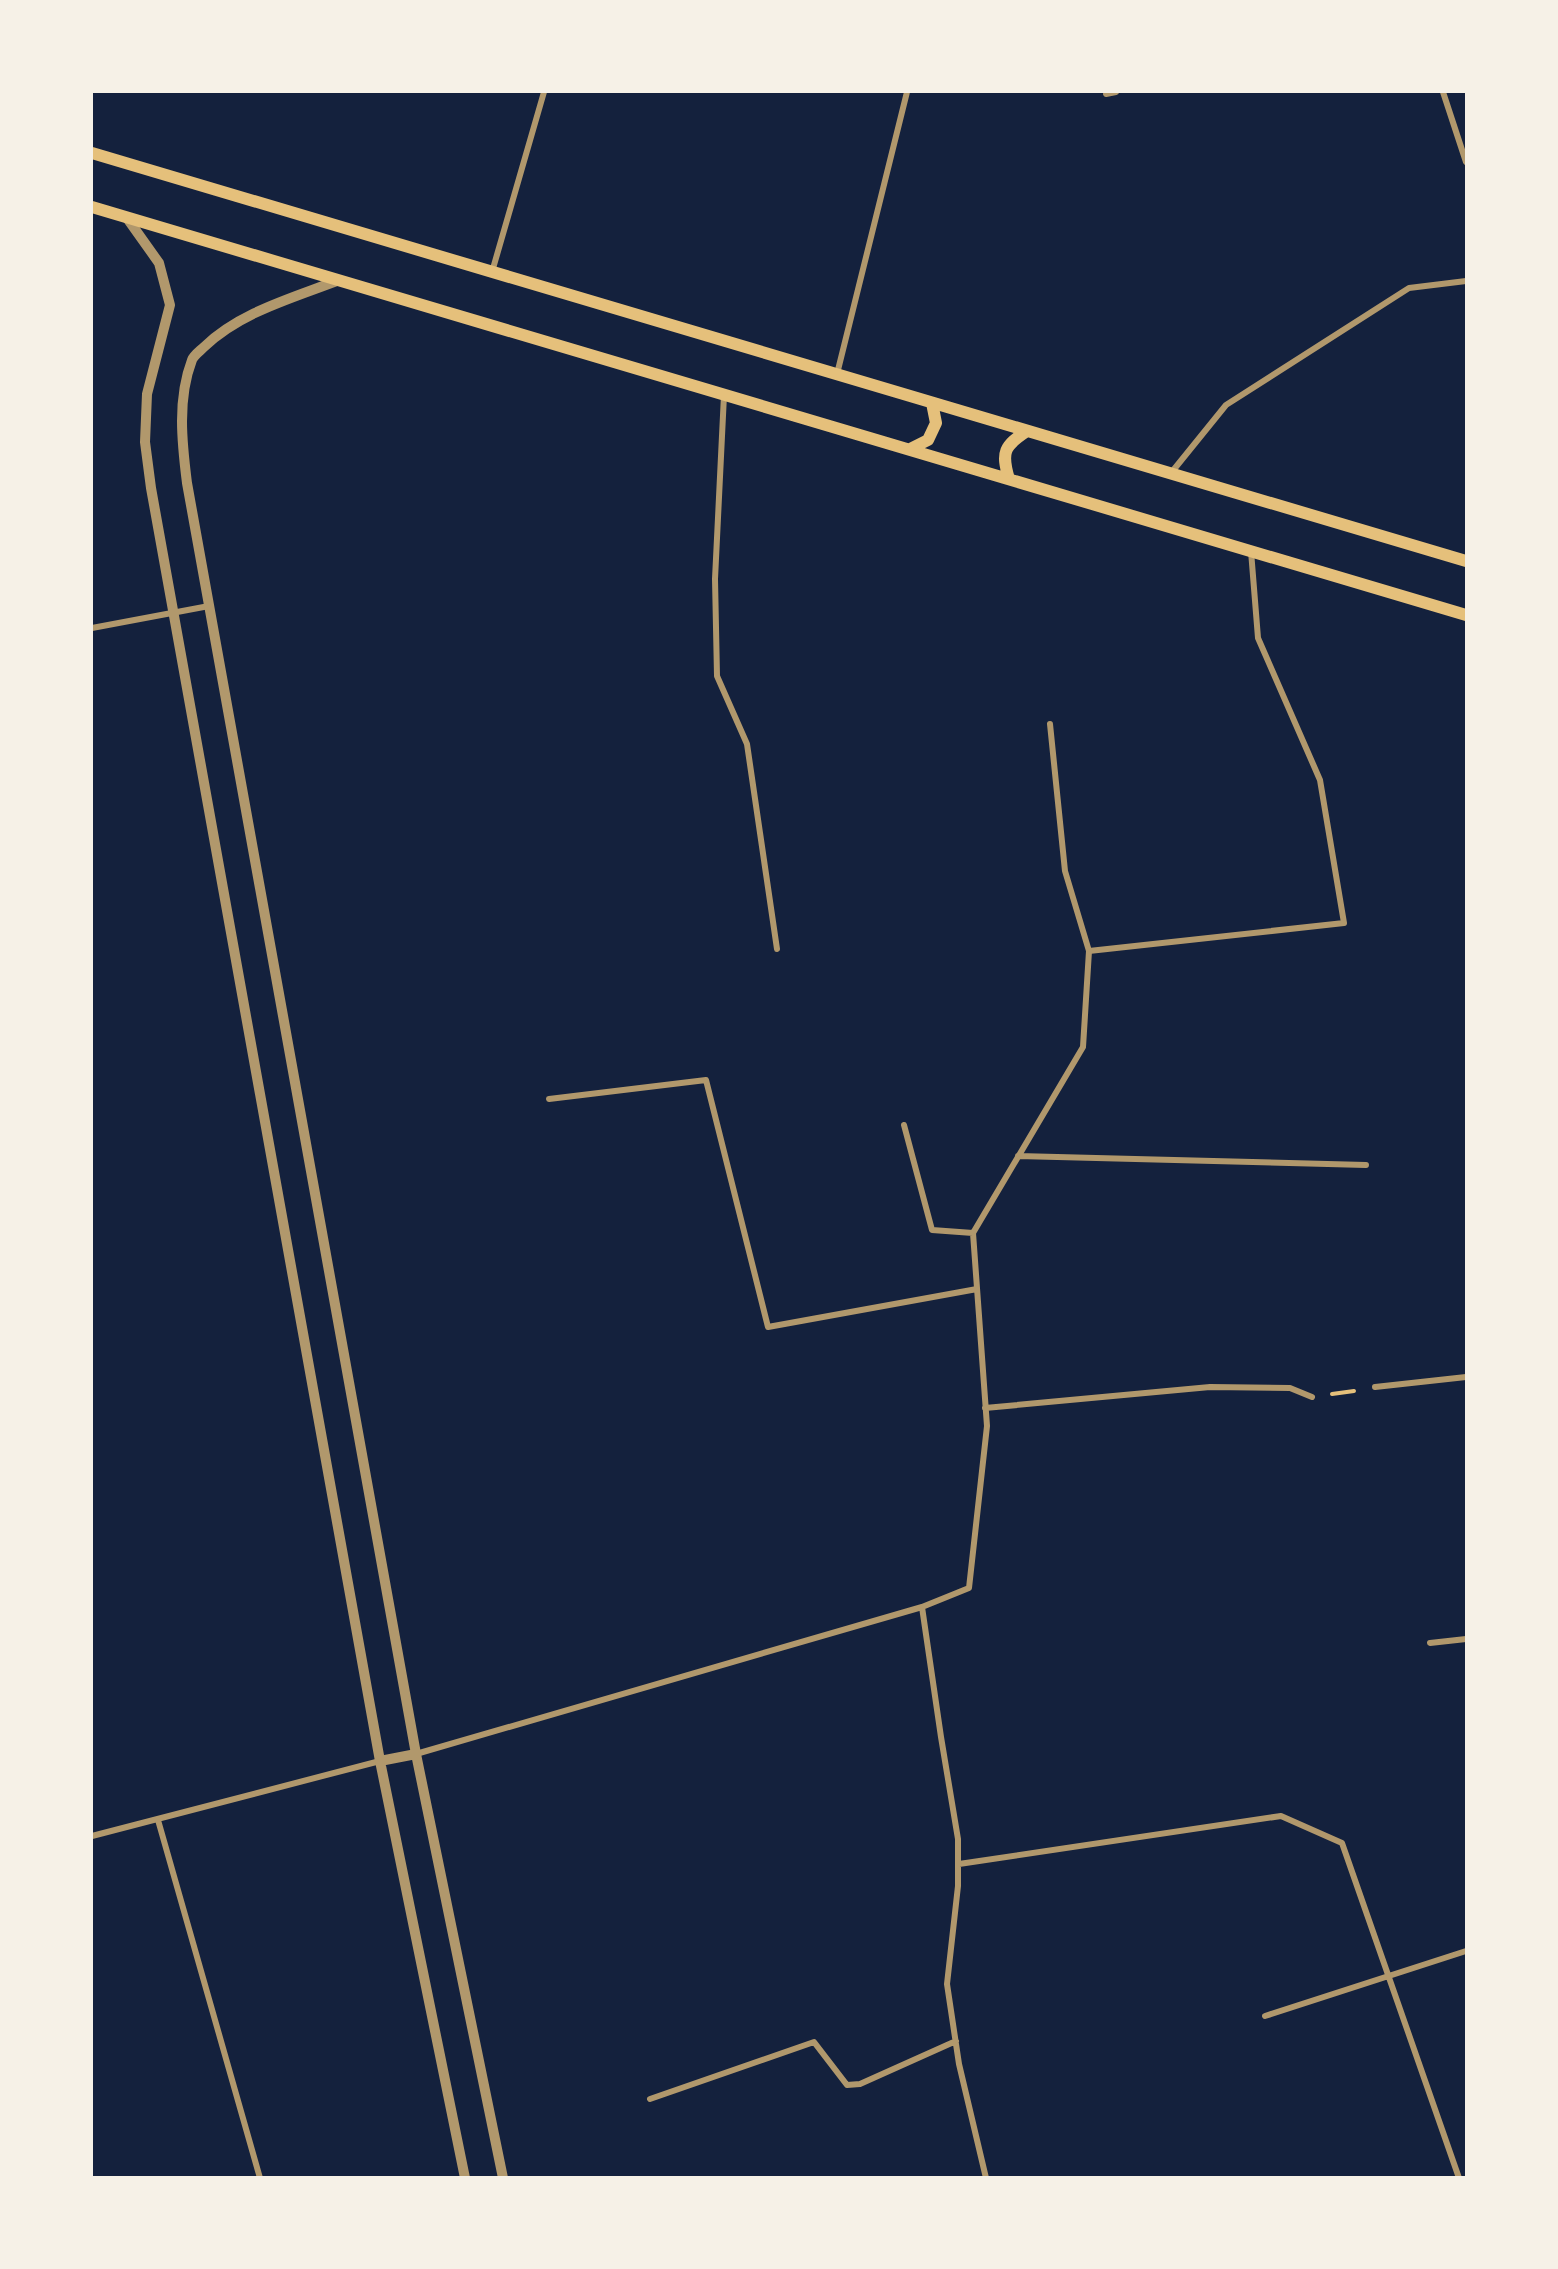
<svg xmlns="http://www.w3.org/2000/svg" width="1558" height="2269" font-family="Bitter,serif">
<rect width="100%" height="100%" fill="#14213d"/>
<g fill="none" stroke-linecap="round" stroke-linejoin="round">
<path stroke="#e5c07b" stroke-width="4" d="M1332,1394L1354,1391"/>
<path stroke="#b1986c" stroke-width="6" d="M1443,92L1466,162
M1106,94L1116,92
M492,272L544,92
M837,374L907,92
M724,395L715,579L717,676L747,744L777,949
M1171,473L1226,405L1409,288L1466,281
M92,628L209,606
M1089,951L1344,923L1320,780L1258,638L1251,551
M549,1099L706,1080L768,1327L977,1289
M904,1125L932,1230L973,1233
M1018,1156L1366,1165
M1375,1387L1466,1377
M985,1408L1210,1387L1290,1388L1312,1397
M922,1607L941,1737L958,1839V1886L947,1984L959,2064L986,2178
M1430,1643L1466,1639
M416,1754L922,1607L969,1588L987,1426L973,1233L1083,1047L1089,951L1065,871L1050,724
M158,1820L260,2178
M92,1836L380,1761
M959,1864L1281,1816L1342,1843L1459,2178
M1265,2016L1466,1951
M650,2099L814,2042L847,2085L860,2084L956,2041"/>
<path stroke="#b1986c" stroke-width="10" d="M127,218L159,263L170,305L147,394L145,442L151,488L380,1761L465,2178
M339,280C293,298 240,312 204,347C200,351 194,355 192,360C177,399 182,443 187,483L416,1754L503,2178
M380,1761L416,1754"/>
<path stroke="#e5c07b" stroke-width="12" d="M92,153L1466,561
M92,207L1466,615
M910,449L928,440L936,423L932,403
M1009,479C1001,452 1004,446 1027,431"/>
</g>
<rect width="1558" height="2269" fill="none" stroke="#f6f1e7" stroke-width="186"/>
</svg>
